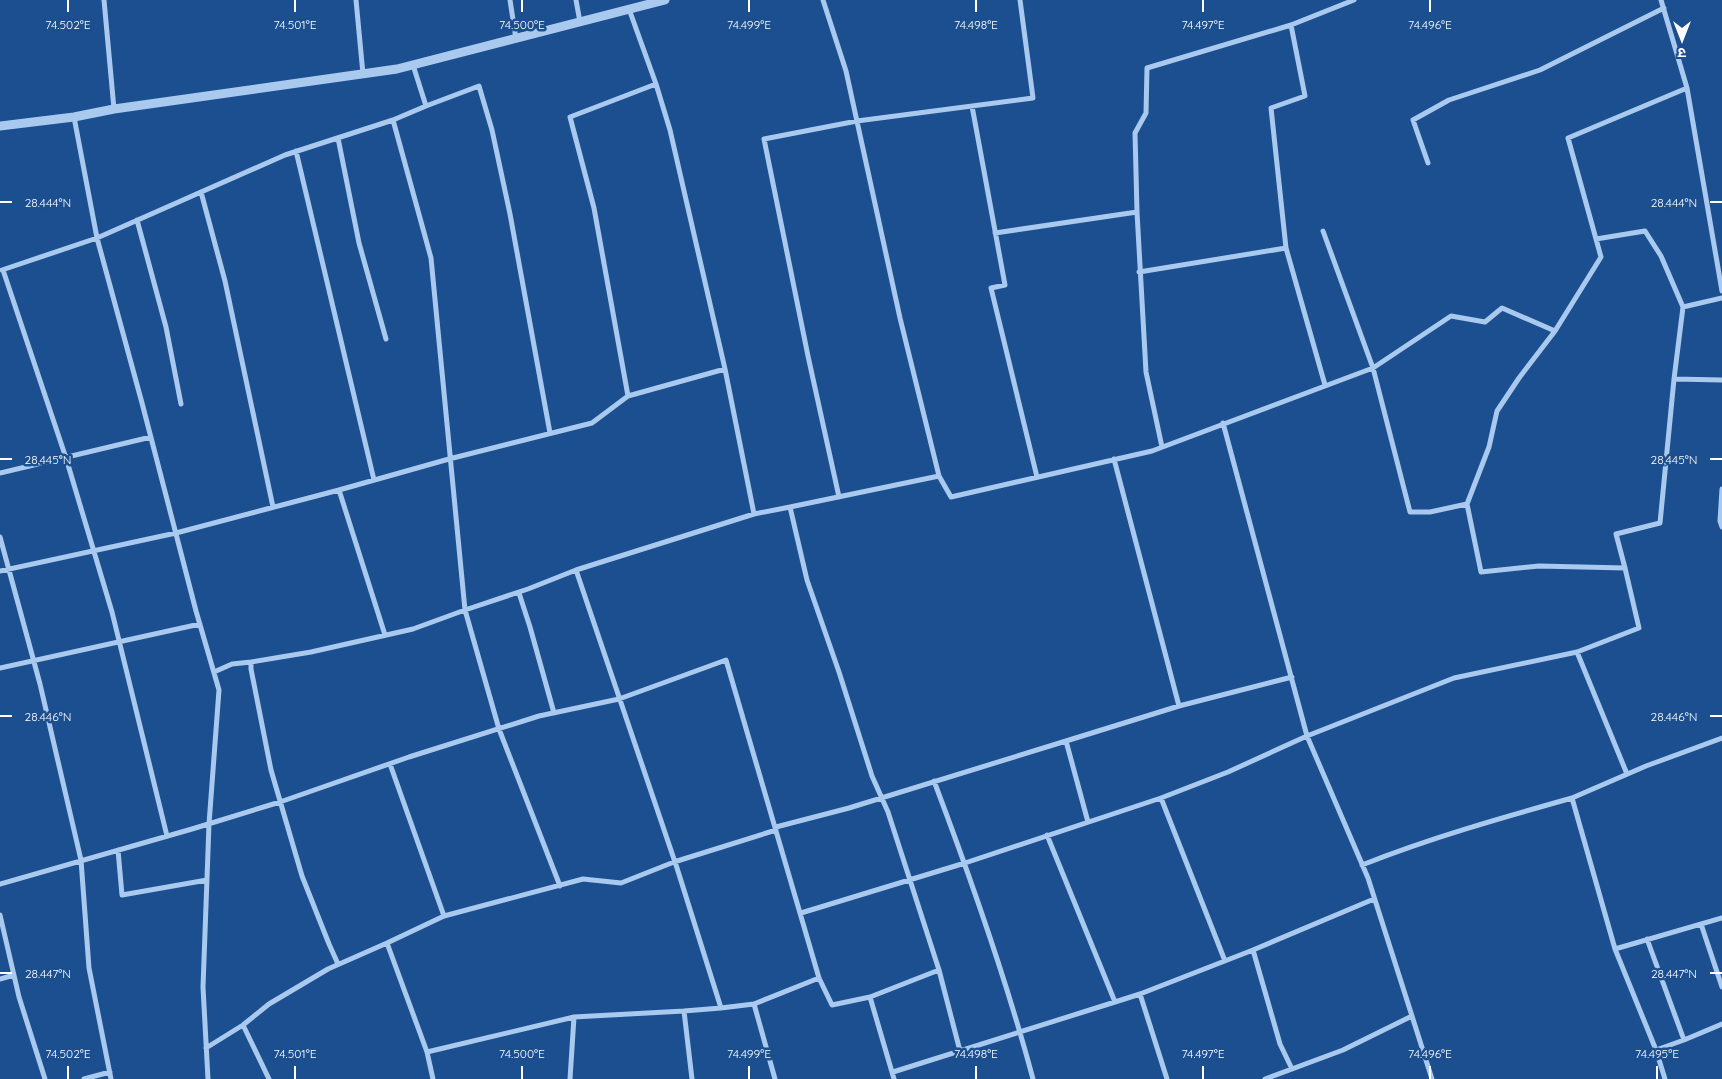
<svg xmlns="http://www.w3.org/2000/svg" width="1722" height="1079" font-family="Quicksand,'Noto Sans Devanagari',sans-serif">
<rect width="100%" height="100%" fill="#1b4f8f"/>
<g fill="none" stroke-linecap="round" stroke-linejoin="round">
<path stroke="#a9c9ee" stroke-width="5" d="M104,0L114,109
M356,0L363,74
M510,0L516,39
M576,0L580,22
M823,0L846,71L900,318L939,476L790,507L807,580L839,672L872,776L888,812L939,970L870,997L894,1079
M629,9L656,84L570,117L594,208L628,396L725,369L754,514
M1291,25L1354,0
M413,65L426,106L393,120L431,258L465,610L499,729L560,886
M656,84L670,130L725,369
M1687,88L1722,291
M426,106L479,86L492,130L510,214L550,433
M972,106L1005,285L991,288L1037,477
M74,117L97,238L142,403L196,611L219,690L209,824L203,987L208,1079
M338,138L359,243L386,339
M296,151L374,480
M1428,163L1413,120L1449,100L1540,70L1664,8
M201,192L225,281L273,507
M137,220L166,327L181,404
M995,233L1137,212
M1596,239L1645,231L1661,256L1683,307L1674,379L1722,380
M2,270L97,238L285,155L393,120
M3,270L66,458L112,612L167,836
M1139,272L1286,248
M1683,307L1722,298
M1223,423L1307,736L1368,878L1412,1016
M1162,447L1146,372L1137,212L1135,133L1146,113L1147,68L1291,25L1305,96L1271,108L1286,248L1325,385
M1114,459L1179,706
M0,473L151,437
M939,476L951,497L1152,451L1373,368L1451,316L1485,322L1502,308L1555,331L1601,257L1568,138L1687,88L1661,0
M1722,489L1720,521L1722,527
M339,490L449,459L592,423L628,396
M839,497L808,356L764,139L857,121L1033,98L1020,0
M1467,504L1489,447L1497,411L1519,378L1555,331
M0,537L40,684L81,860L89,968L111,1079
M1625,568L1616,534L1660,523L1674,379
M576,570L677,868L721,1008L754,1004L819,978L832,1005L870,997
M0,571L176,533L339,490L385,635
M519,593L530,627L554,713
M1577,652L1627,774
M251,662V669L271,770L302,876L329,944L338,964
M0,668L200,624
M214,672L232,664L251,662L311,652L413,629L465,610L528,589L576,570L754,514L790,507
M1066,741L1179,706L1292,677
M934,781C971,879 1006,978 1033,1079
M1161,798L1225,961
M776,827L849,808L1066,741L1088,822
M1047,835L1115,1002L1140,994L1253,950
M118,850L122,895L207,880
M1362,865C1430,838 1501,818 1572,798
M0,884L192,829L280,802L409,757L539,716L619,699L726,660L819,978
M801,913L965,863L1161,798L1228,772L1307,736L1454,678L1577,652L1639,628L1625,568L1539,566L1481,572L1467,504L1430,512H1410L1373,368L1323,231
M0,915L19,997L45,1079
M444,916L583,879L621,883L674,862L776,830
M1701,924L1722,987
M1647,939L1684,1040L1656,1050
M387,943L444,916L390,764
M1615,949L1722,918
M939,970L960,1051
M0,979L14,975
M1140,994L1167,1079
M754,1004L775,1079
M574,1017L684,1011
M243,1025L269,1004L328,969L387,943L427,1052
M1684,1040L1722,1024
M206,1048L243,1025L269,1079
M1292,1069L1280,1044L1253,950L1374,899
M893,1072L1115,1002
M84,1079L110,1072
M433,1079L427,1052L574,1017L570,1079
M692,1079L684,1011L721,1008
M1265,1079L1343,1050L1412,1016L1432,1079
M1665,1079L1656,1050L1615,949L1572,798L1646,766L1722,738"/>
<path stroke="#a9c9ee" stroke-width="9" d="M0,126L74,117L114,109L397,69L665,0"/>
</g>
<path fill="none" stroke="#fff" stroke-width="2" d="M68,0V12M295,0V12M522,0V12M749,0V12M976,0V12M1203,0V12M1430,0V12M0,202H12M1710,202H1722M0,459H12M1710,459H1722M0,716H12M1710,716H1722M0,973H12M1710,973H1722M68,1066V1079M295,1066V1079M522,1066V1079M749,1066V1079M976,1066V1079M1203,1066V1079M1430,1066V1079M1657,1066V1079"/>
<g font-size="12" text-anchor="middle" fill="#fff" stroke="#1b4f8f" stroke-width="5" stroke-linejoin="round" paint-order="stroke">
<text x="68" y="29">74.502°E</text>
<text x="295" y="29">74.501°E</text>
<text x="522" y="29">74.500°E</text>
<text x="749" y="29">74.499°E</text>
<text x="976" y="29">74.498°E</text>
<text x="1203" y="29">74.497°E</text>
<text x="1430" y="29">74.496°E</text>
<text x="1674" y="207">28.444°N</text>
<text x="48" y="207">28.444°N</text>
<text x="1674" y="464">28.445°N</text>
<text x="48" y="464">28.445°N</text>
<text x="1674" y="721">28.446°N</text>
<text x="48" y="721">28.446°N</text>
<text x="1674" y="978">28.447°N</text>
<text x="48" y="978">28.447°N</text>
<text x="68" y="1058">74.502°E</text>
<text x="295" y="1058">74.501°E</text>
<text x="522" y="1058">74.500°E</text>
<text x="749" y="1058">74.499°E</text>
<text x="976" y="1058">74.498°E</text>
<text x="1203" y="1058">74.497°E</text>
<text x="1430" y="1058">74.496°E</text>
<text x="1657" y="1058">74.495°E</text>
</g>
<g transform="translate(1682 40) rotate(180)" stroke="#1b4f8f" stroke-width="4" paint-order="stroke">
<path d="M0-4L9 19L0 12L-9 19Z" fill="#ffffff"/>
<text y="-8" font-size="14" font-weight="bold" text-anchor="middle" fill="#ffffff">उ</text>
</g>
</svg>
